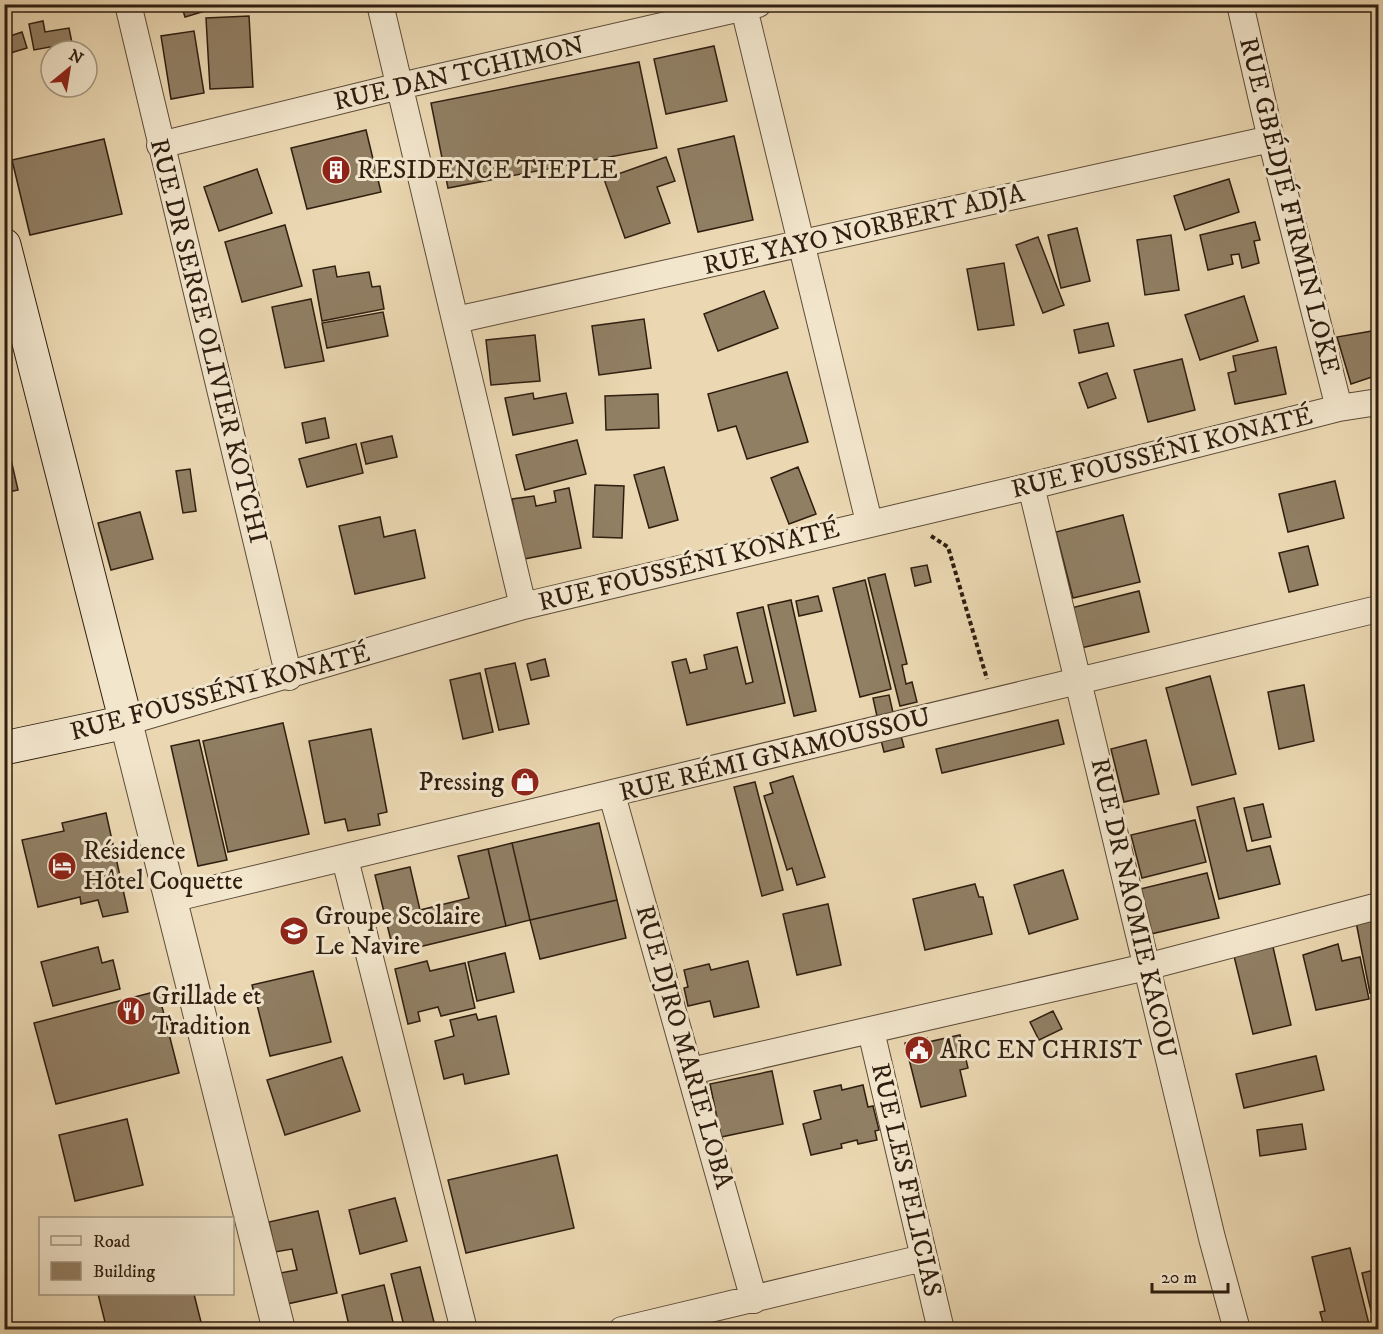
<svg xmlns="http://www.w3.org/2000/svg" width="1383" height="1334" font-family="'IM FELL DW Pica',serif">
<rect width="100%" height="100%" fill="#ebd8b2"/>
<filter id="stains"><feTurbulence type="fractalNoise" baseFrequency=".00333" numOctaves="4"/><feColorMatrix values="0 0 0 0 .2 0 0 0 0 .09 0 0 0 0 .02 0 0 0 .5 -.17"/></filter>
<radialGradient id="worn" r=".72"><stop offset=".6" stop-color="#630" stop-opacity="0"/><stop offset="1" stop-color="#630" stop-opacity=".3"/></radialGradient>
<path fill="#917f64" stroke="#2f1e10" stroke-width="1.5" d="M181,4H228L185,17Z
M249,16L253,87L210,89L206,18Z
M43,21L45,32L69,28L72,43L34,50L29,24Z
M194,31L204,93L171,99L161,36Z
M22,32L27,48L4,55V38Z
M714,46L727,101L666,114L654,59Z
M639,62L657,148L448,188L431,103Z
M366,130L381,192L307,209L291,148Z
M734,136L753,220L698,232L678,149Z
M104,139L122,214L30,235L12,160Z
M666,157L675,181L657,187L670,223L625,238L604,179Z
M257,169L272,213L219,231L204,187Z
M1229,179L1239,212L1185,230L1174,196Z
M1255,222L1260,240L1254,241L1259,263L1242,268L1239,254L1231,255L1233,264L1208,270L1200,235Z
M285,225L302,286L242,302L225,242Z
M1077,228L1090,281L1061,288L1048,235Z
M1171,235L1179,290L1145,295L1137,240Z
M1038,237L1064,305L1043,313L1016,245Z
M1004,263L1014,325L978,330L967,269Z
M335,266L337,277L369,272L372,287L380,286L384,309L322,321L313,270Z
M764,291L778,328L718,351L704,314Z
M1244,296L1258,341L1200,360L1185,315Z
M311,299L324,361L285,368L272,307Z
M383,312L388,336L327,348L322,323Z
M644,319L651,368L599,375L592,326Z
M1108,323L1114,346L1079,353L1074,330Z
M1378,330V375L1351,384L1337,337Z
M535,335L540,381L491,385L486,340Z
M1276,347L1286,394L1235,404L1228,373L1236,371L1233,356Z
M1182,359L1195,410L1148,422L1134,370Z
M787,372L808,442L747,459L736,426L718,431L708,394Z
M1107,373L1116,398L1088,408L1079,383Z
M533,393L534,399L566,393L573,423L513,435L505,398Z
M658,394L659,428L606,430L605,396Z
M325,418L329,438L306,443L302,423Z
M4,429L18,490L4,493Z
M392,436L397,457L366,464L361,443Z
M577,440L586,474L525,490L516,455Z
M356,444L363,473L307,487L299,459Z
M664,467L678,520L649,528L634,475Z
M798,467L816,514L789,524L771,478Z
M190,469L196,511L183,513L176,471Z
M1335,481L1344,518L1288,532L1279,494Z
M595,485L624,486L622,538L593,537Z
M569,488L581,548L524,559L512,499L534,496L536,506L556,502L554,491Z
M140,512L153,559L111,570L98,523Z
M1123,515L1140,582L1073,598L1056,532Z
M380,517L384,537L415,530L425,578L355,594L339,526Z
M1308,546L1318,585L1289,592L1279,553Z
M927,565L931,582L915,586L911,568Z
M885,574L907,664L902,665L906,684L912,682L917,702L900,706L868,578Z
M865,580L891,689L860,697L833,588Z
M1139,591L1149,632L1081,648L1071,608Z
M818,596L822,611L799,616L796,601Z
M791,600L816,711L794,716L768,605Z
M763,607L785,703L687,725L672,662L686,659L690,673L707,669L704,655L737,647L746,684L753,682L737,613Z
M545,659L549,676L531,680L527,664Z
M515,663L529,724L499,730L485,669Z
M480,673L493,732L463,739L450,680Z
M1210,676L1236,774L1192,785L1166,688Z
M1304,685L1314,741L1279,749L1268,692Z
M889,695L894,717L878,721L873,698Z
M1058,720L1064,744L942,773L936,749Z
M283,723L309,834L228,852L203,741Z
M371,729L387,812L378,814L380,825L348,831L345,819L325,823L309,741Z
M900,732L904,747L884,752L880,736Z
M199,740L227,860L198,866L171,746Z
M1146,740L1159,794L1124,802L1111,749Z
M793,776L825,877L797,885L792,868L787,870L764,796L773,793L770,783Z
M755,782L783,890L762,896L734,787Z
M1234,798L1247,851L1270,846L1280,884L1219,899L1197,807Z
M1263,804L1271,837L1252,841L1244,808Z
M106,813L128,912L103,917L98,900L81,904L80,897L38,907L22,840L64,831L62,823Z
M1195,820L1206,862L1142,878L1131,835Z
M599,823L617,900L530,920L512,843Z
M512,843L530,920L506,926L488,849Z
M488,849L506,926L394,953L375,875L410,867L420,910L469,898L458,856Z
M1063,870L1078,919L1029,934L1014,885Z
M1207,873L1219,918L1151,934L1140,889Z
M975,884L979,897H983L992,934L925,950L913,899Z
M617,900L626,938L540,959L530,920Z
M828,904L841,965L797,975L783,914Z
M1378,915V991L1370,993L1356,922Z
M1338,944L1342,961L1360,957L1369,999L1316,1010L1303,955Z
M98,947L102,963L113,960L120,989L53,1006L41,962Z
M1273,947L1291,1025L1253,1034L1234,956Z
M505,953L514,992L477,1001L468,962Z
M427,961L430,971L465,963L475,1008L441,1016L438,1007L418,1012L420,1021L408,1024L395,969Z
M748,961L759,1007L714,1017L710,1001L688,1006L684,988L688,987L684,970L709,964L711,970Z
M313,971L331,1042L270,1056L252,985Z
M158,991L179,1073L56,1104L34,1023Z
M1053,1011L1062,1029L1039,1040L1030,1022Z
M476,1014L478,1020L496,1016L509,1074L465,1084L463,1074L444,1079L435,1041L454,1036L450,1020Z
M960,1035L968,1068L960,1070L966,1096L921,1107L905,1043L927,1038L928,1042Z
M1316,1056L1324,1090L1244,1108L1236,1074Z
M342,1057L360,1111L285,1135L267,1080Z
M772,1071L783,1124L721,1137L710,1084Z
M841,1085L842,1090L863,1085L868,1107L873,1106L879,1130L875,1131L877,1140L858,1144L857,1140L841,1144L842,1148L811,1155L803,1124L821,1119L814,1091Z
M127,1119L143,1185L75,1201L59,1135Z
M1302,1124L1306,1149L1260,1156L1257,1130Z
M557,1155L574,1228L466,1253L448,1180Z
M395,1198L407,1241L360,1254L349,1210Z
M318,1211L337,1293L287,1304L280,1273L297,1270L292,1249L275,1252L269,1222Z
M1350,1248L1370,1328L1325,1330L1320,1312L1325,1311L1312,1257Z
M420,1267L436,1330H405L391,1274Z
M1378,1269V1318L1373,1319L1362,1273Z
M384,1285L395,1330H350L342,1295Z
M98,1294H194L203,1330H107Z"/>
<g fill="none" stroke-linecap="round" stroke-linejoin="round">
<g stroke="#5e4c38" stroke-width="28">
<path id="minor" d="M128,4L289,677
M380,4L523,606
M743,4L869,522
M1240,4L1271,139L1339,408
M160,145L400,86L758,4
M456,320L1271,139
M1031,486L1212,1238L1237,1330
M126,722L523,606L1031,486L1339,408L1378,402
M612,795L754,1300
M345,859L464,1330
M171,899L1378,609
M871,1031L941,1330
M691,1071L1146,967L1378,906
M622,1330L923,1258"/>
</g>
<g stroke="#5e4c38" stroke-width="34">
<path id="tertiary" d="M126,722L279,1330"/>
</g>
<g stroke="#2f1e10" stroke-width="35">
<path id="secondary" d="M4,245L126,722L4,748"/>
</g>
<path stroke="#2f1e10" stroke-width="4" stroke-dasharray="4.5 3" stroke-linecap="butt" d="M931,536L948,547L987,679"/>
<use href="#minor" stroke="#f2e6cd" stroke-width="26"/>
<use href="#tertiary" stroke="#f2e6cd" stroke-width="32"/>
<use href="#secondary" stroke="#f2e6cd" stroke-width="33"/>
</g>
<defs>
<g id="building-disc" transform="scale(1.5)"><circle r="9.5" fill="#8f2418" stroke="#f2e6cd"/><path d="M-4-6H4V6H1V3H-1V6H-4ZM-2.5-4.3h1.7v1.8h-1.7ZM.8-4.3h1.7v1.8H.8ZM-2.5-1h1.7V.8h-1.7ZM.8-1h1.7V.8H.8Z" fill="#fff"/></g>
<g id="shop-disc" transform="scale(1.5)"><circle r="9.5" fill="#8f2418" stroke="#f2e6cd"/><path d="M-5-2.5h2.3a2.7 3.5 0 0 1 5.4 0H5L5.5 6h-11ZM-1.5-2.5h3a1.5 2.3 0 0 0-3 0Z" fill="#fff"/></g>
<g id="hotel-disc" transform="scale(1.5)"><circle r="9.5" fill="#8f2418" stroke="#f2e6cd"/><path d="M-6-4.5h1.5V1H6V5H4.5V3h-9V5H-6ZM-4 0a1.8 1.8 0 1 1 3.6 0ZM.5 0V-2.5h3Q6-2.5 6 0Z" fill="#fff"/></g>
<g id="school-disc" transform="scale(1.5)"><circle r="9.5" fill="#8f2418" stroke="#f2e6cd"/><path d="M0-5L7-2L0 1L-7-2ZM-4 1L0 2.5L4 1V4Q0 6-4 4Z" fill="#fff"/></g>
<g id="restaurant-disc" transform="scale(1.5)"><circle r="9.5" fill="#8f2418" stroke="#f2e6cd"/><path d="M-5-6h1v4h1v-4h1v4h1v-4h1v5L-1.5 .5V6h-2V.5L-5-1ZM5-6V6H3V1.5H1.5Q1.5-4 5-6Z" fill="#fff"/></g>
<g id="civic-disc" transform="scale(1.5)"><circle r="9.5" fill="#8f2418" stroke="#f2e6cd"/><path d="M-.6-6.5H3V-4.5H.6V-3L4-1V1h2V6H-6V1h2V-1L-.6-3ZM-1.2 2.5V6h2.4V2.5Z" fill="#fff"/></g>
</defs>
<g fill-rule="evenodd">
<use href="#building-disc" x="336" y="170"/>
<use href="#shop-disc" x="525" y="782"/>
<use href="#hotel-disc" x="62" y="866"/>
<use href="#school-disc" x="294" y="931"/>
<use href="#restaurant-disc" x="131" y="1011"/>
<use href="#civic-disc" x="919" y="1050"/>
</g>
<g text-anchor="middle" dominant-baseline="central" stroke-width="6" stroke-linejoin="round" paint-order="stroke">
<g font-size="26" fill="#2f1e10" stroke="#f2e6cd">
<text transform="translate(459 74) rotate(-13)">RUE DAN TCHIMON</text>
<text transform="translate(1289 206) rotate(76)">RUE GBÉDJÉ FIRMIN LOKE</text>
<text transform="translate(864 230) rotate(-13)">RUE YAYO NORBERT ADJA</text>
<text transform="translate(208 341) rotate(76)">RUE DR SERGE OLIVIER KOTCHI</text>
<text transform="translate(1162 453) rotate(-14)">RUE FOUSSÉNI KONATÉ</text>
<text transform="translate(689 566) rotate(-14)">RUE FOUSSÉNI KONATÉ</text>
<text transform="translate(220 693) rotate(-15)">RUE FOUSSÉNI KONATÉ</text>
<text transform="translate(775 755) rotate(-14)">RUE RÉMI GNAMOUSSOU</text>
<text transform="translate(1133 908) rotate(77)">RUE DR NAOMIE KACOU</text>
<text transform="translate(684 1047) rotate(74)">RUE DJRO MARIE LOBA</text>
<text transform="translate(906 1180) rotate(77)">RUE LES FELICIAS</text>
</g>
<g font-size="26" fill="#2f1e10" stroke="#f2e6cd" text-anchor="start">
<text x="357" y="170">RESIDENCE TIEPLE</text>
<text x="504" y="782" text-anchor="end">Pressing</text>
<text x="83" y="851">Résidence<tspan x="83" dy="30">Hôtel Coquette</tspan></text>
<text x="315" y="916">Groupe Scolaire<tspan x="315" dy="30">Le Navire</tspan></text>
<text x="152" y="996">Grillade et<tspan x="152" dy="30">Tradition</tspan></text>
<text x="940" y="1050">ARC EN CHRIST</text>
</g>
</g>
<rect width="1383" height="1334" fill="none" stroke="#ebd8b2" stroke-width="24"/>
<rect x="6" y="6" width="1371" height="1322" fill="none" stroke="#2f1e10" stroke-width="3"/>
<rect x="12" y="12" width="1359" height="1310" fill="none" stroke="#2f1e10" stroke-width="1.5"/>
<rect x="39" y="1217" width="195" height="78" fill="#f2e6cd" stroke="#a49681" stroke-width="1.5"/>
<rect x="51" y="1236" width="30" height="9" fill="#f2e6cd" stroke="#a49681" stroke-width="1.5"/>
<text x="93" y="1247" font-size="18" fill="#2f1e10">Road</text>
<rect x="51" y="1262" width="30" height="18" fill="#917f64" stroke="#a49681" stroke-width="1.5"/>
<text x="93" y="1277" font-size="18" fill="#2f1e10">Building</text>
<g transform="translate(69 69) rotate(30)"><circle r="28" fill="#f2e6cd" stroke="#a49681" stroke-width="1.5"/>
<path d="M0-4.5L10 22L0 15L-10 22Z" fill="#8f2418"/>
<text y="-9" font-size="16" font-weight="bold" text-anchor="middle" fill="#2f1e10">N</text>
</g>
<path d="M1152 1283v9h76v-9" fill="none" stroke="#2f1e10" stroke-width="3"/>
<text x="1161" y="1283" font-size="18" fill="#2f1e10" stroke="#f2e6cd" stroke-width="4.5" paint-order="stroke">20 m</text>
<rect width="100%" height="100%" filter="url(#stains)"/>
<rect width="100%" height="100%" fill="url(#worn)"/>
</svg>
